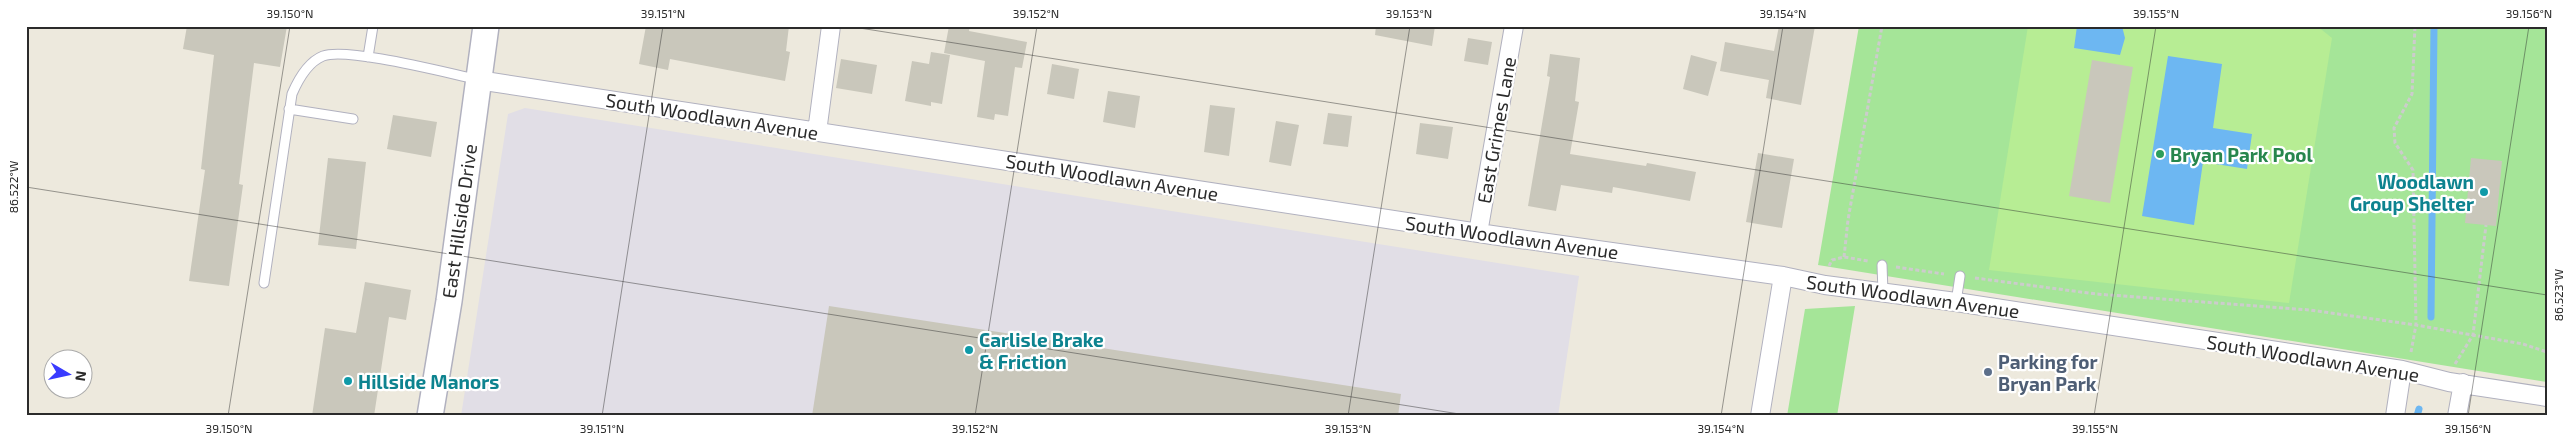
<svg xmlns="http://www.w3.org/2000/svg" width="2573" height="442" font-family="'Exo 2',sans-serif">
<rect width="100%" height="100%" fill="#ede9dd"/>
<path fill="#e1dee6" d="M525,108L1579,276L1558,416H461L508,114Z"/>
<path fill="#a5e598" d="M1859,26H2547V382L1818,265Z
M1855,306L1837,416H1787L1805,309Z"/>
<path fill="#b7ed94" d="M2028,26H2317L2332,38L2289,303L1989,270Z"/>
<path fill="#6db7f2" d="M2077,26H2122L2125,38L2120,55L2074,48Z
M2168,56L2222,64L2213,128L2252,134L2247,169L2203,162L2194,225L2142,216Z"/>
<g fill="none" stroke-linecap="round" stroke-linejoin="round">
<path stroke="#6db7f2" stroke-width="7" d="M2431,317L2434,26
M2417,416L2419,409"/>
</g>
<path fill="#c9c7bb" d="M187,26H287L280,67L254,63L239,184L243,185L229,286L189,281L205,170L201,169L214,55L183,49Z
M646,26H789L786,51L790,52L785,81L670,59L668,70L639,64Z
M949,26H970L969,31L1027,42L1022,68L1015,67L1008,116L995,114L994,120L977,117L985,61L944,53Z
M1376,26H1435L1432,46L1375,35Z
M1779,26H1815L1801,105L1766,98L1769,80L1720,71L1725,42L1774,51Z
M1468,38L1492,42L1488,65L1464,61Z
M931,52L950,55L942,104L931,102V106L905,101L912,61L929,64Z
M1550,54L1580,58L1575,101L1579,102L1570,154L1646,166L1647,163L1696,172L1690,201L1613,187L1612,193L1561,185L1556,211L1528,206L1550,77L1547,76Z
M1691,55L1717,62L1708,96L1683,89Z
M841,59L877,65L872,94L836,88Z
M2092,60L2133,67L2110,203L2069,196Z
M1052,64L1079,69L1074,99L1047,94Z
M1108,91L1140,96L1135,128L1103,122Z
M1210,105L1235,108L1229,156L1204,152Z
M1328,113L1352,116L1348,147L1323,144Z
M393,115L437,122L431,157L387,149Z
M1276,121L1299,125L1291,166L1269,162Z
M1420,123L1453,127L1448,159L1416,154Z
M1758,153L1794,159L1782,228L1746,222Z
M328,158L366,162L356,249L318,245Z
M2471,158L2502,161L2496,226L2465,223Z
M365,282L411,290L406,320L389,317L374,416H312L325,328L356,333Z
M829,306L1401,394L1398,416H812Z"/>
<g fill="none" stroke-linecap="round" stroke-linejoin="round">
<g stroke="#b1b1bf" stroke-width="11">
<path id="service" d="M368,57L373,26
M289,109L353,119
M1882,265L1883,292
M264,283L292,94C298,80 308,62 323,56C347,47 447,73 476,79
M1956,302L1960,276"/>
</g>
<g stroke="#b1b1bf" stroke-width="20">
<path id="minor" d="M478,80L1492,235L1783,276L1825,285L1956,302L2402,370L2449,382L2547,397
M817,132L831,26
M1478,233L1514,26
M1760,416L1783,276
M2395,416L2402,370
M2457,416L2463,383"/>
</g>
<g stroke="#b1b1bf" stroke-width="28">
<path id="secondary" d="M430,416L449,301L486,26"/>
</g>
<path stroke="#ccc" stroke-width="3" stroke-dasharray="4 2.5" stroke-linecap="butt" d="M1844,257L1848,220L1882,26
M1829,266L1832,260L1844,257L1868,261
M1896,267L1944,274
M1975,278L2096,294L2310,310L2416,325L2523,344L2547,352
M2411,352L2416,325L2413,170L2395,143L2394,128L2412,94L2415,26
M2455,364L2473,335L2486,225"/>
<use href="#service" stroke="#fff" stroke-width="9"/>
<use href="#minor" stroke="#fff" stroke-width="18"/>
<use href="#secondary" stroke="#fff" stroke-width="25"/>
</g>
<path fill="none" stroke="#2b2b2b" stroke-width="1" stroke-opacity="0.45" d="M847,26L2547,295M26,187L1472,416M228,416L290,26M602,416L663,26M975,416L1037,26M1348,416L1410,26M1721,416L1783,26M2094,416L2156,26M2468,416L2529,26"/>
<circle fill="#2e9e5b" stroke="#fff" stroke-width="2" cx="2160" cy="154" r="5"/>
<g fill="#0f9aa8" stroke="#fff" stroke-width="2">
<circle cx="2484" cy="192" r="5"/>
<circle cx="969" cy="350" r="5"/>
<circle cx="348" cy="381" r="5"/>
</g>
<circle fill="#5c6f8a" stroke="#fff" stroke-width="2" cx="1988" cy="372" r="5"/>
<g text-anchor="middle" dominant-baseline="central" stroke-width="4.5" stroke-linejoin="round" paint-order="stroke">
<g font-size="19" fill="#2b2b2b" stroke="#fff">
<text transform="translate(712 116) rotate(9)">South Woodlawn Avenue</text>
<text transform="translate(1496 130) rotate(-80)">East Grimes Lane</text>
<text transform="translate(1112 177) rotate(9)">South Woodlawn Avenue</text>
<text transform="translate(459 221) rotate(-82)">East Hillside Drive</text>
<text transform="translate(1512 237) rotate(8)">South Woodlawn Avenue</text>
<text transform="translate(1913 296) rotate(8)">South Woodlawn Avenue</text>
<text transform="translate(2313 358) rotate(9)">South Woodlawn Avenue</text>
</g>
<g font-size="19" font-weight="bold" fill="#27864d" stroke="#fff" text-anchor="start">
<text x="2170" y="154">Bryan Park Pool</text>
</g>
<g font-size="19" font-weight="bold" fill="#0d838f" stroke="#fff" text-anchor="start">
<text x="2474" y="181" text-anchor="end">Woodlawn<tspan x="2474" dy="22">Group Shelter</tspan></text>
<text x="979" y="339">Carlisle Brake<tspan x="979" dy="22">&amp; Friction</tspan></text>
<text x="358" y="381">Hillside Manors</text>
</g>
<g font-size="19" font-weight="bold" fill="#4e5e75" stroke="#fff" text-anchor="start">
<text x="1998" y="361">Parking for<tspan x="1998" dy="22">Bryan Park</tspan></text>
</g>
</g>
<rect width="2573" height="442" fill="none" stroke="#ffffff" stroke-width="55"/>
<g transform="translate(68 374) rotate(99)"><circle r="24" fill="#ffffff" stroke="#aaaaaa"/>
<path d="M0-4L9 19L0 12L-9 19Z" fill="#393bff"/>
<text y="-8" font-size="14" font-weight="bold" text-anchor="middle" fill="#2b2b2b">N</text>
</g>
<rect x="28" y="28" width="2518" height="386" fill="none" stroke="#2b2b2b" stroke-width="2"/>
<g font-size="12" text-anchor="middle" fill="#2b2b2b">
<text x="290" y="18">39.150°N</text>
<text x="663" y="18">39.151°N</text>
<text x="1036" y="18">39.152°N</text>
<text x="1409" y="18">39.153°N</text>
<text x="1783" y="18">39.154°N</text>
<text x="2156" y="18">39.155°N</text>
<text x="2529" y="18">39.156°N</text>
<text transform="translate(14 187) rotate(-90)" y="4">86.522°W</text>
<text transform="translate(2559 295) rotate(-90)" y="4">86.523°W</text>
<text x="229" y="433">39.150°N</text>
<text x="602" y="433">39.151°N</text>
<text x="975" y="433">39.152°N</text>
<text x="1348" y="433">39.153°N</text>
<text x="1721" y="433">39.154°N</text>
<text x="2095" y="433">39.155°N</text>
<text x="2468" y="433">39.156°N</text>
</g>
</svg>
